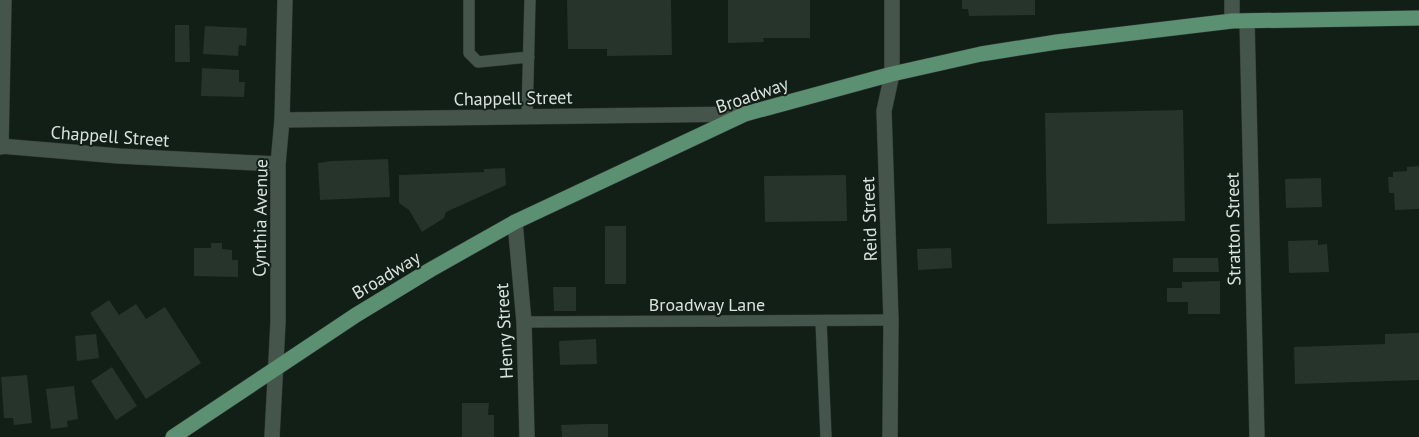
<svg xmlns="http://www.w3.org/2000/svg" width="1419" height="437" font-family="'PT Sans',sans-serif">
<rect width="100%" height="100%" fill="#111f17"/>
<path fill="#26342c" d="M567,0H671L672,55L607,56V49H568Z
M728,0H810V38H763L764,42L728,43Z
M962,0H1035V15L969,16L968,9H962Z
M175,25H189L190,62H175Z
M205,26L247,28L246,46L239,45L238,56L203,54Z
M202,68L239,70V82H245L244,97L201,96Z
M1183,110L1185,221L1047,224L1045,113Z
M388,159L390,197L320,200L318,163L332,161Z
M1419,166V209L1395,210L1394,193H1389L1388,177H1393V172L1407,171V167Z
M505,168L506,185L446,212L444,218L422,232L409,210L399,203V175L484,172V169Z
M846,175L847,221L765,222L764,176Z
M1321,178L1322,207L1286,208L1285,179Z
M605,226H626V284H605Z
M1318,240V245L1327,244L1329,272L1289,273L1288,241Z
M211,243H222V249L232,250V260H238V277L194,276V248H211Z
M951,248L952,268L918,270L917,249Z
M1173,258H1218L1219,272H1173Z
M1220,281V314H1188V302H1167V288H1182V282Z
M553,287H576V311H554Z
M109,300L119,315L136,304L146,319L165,307L201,363L146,399L90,313Z
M1419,333V380L1295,384L1294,347L1385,344V334Z
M96,334L99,358L77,361L75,336Z
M596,339L597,364L560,365L559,341Z
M112,367L137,406L116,420L91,381Z
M27,375L32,423L14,425L13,418H4L1,377Z
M74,386L78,419L67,421L68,427L51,429L46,389Z
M462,403H489L488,415H494V437H462Z
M589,424H608V437H562L561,425Z"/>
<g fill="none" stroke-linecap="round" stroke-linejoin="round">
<g stroke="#313834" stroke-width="12">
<path id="lane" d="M469,0V53L478,62L529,57
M527,116L530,0
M821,321L826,437
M524,322L891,320"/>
</g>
<g stroke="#313834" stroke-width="16">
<path id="street" d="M1232,21V0
M1247,21L1257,437
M282,120L745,114
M0,146L119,156L278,164
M1,147L4,0
M515,222L524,322L527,437
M272,437L278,322V164L282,120L285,0
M890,437L891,320L884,111L892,74V0"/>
</g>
<g stroke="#313834" stroke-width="16">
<path id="primary" d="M173,437L356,315L430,270L515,222L745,114L892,74L981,54L1057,42L1232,21L1419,18"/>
</g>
<use href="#lane" stroke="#46554b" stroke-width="11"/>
<use href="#street" stroke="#46554b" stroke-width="15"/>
<use href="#primary" stroke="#5b9072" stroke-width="15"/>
</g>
<g text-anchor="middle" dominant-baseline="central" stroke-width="4" stroke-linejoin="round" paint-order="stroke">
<g font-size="18" fill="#d9e2dc" stroke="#111f17">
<text transform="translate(752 95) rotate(-19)">Broadway</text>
<text transform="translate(513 98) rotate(-1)">Chappell Street</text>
<text transform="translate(110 136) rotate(4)">Chappell Street</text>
<text transform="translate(260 218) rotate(-89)">Cynthia Avenue</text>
<text transform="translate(869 219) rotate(-92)">Reid Street</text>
<text transform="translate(1233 229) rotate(-91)">Stratton Street</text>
<text transform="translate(386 275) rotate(-31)">Broadway</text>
<text x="707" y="304">Broadway Lane</text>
<text transform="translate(504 331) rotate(-93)">Henry Street</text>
</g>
</g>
</svg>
